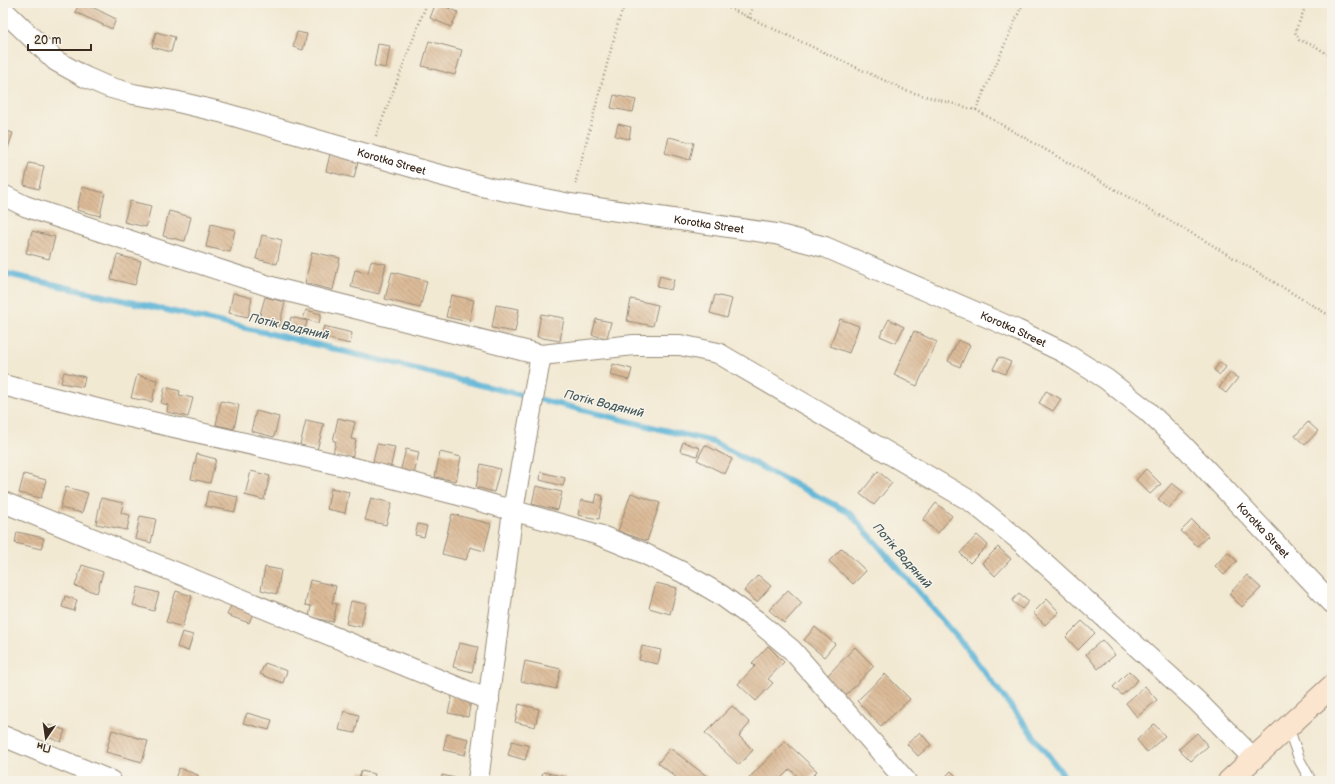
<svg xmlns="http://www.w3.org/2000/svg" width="1335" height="784" font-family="'Balsamiq Sans',sans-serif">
<defs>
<pattern id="building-back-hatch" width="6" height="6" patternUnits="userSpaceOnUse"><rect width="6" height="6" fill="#dcbb98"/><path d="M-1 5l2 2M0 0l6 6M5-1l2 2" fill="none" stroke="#b4987b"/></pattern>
</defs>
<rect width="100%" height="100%" fill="#f7f3e8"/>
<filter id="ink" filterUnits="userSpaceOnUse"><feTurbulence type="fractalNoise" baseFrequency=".025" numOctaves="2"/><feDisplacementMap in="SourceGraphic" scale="8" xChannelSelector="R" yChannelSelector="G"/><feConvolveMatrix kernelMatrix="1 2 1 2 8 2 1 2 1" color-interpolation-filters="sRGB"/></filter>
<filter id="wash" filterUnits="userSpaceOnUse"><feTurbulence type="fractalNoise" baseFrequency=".012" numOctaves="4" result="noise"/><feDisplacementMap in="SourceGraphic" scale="16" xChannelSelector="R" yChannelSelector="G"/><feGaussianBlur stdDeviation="0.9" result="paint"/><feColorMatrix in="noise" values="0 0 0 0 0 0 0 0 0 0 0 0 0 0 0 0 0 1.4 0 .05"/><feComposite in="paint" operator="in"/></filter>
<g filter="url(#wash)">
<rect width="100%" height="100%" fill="#f2e9d3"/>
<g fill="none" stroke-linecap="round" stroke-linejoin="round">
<path stroke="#58b2d6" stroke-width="6" d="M3,273L289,338L713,442L850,513L960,640L1068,781"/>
</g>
<g id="blocks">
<path fill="url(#building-back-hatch)" d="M80,3H84L116,19L112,29L75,12Z
M436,3L458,12L451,27L430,18Z
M156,32L175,37L171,52L152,47Z
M297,32L307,34L303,50L293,47Z
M429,41L462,50L455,75L422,66Z
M378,44L390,46L386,68L374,66Z
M614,95L636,100L633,112L611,108Z
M618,124L631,127L629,139L615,136Z
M3,130L13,133L3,163Z
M669,137L694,143L690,160L665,153Z
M330,154L358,161L354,178L326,171Z
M29,163L44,166L39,189L24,185Z
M82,187L105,193L100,216L77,210Z
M130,201L151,206L146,227L124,222Z
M169,211L191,217L185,241L163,236Z
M211,224L235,230L230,252L206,247Z
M32,231L55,237L49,259L26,253Z
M262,235L282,240L277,264L256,259Z
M312,252L340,258L333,290L305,283Z
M117,255L141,261L135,285L111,279Z
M371,261L386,264L379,294L351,287L355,270L368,273Z
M392,272L427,281L420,308L385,299Z
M660,276L674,280L671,290L657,287Z
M233,293L252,298L248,317L229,313Z
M451,295L474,300L469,322L446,317Z
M715,295L732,299L727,318L710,313Z
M265,297L285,302L279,327L258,322Z
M631,299L658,305L653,326L627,321Z
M496,305L519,309L515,332L492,328Z
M306,310L321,314L319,323L303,319Z
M541,314L564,318L560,341L537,337Z
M291,317L307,321L304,334L288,330Z
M596,319L611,322L607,338L592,335Z
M840,319L859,326L849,353L830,346Z
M889,319L904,327L896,343L880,336Z
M324,326L352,333L350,344L321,337Z
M914,331L937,342L917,386L894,375Z
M958,340L970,345L960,367L948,361Z
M999,357L1011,362L1005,374L993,369Z
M1220,362L1226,367L1220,375L1214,370Z
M613,364L632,369L629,380L610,375Z
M64,372L85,377L83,387L61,383Z
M1230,373L1238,378L1226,393L1219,388Z
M137,375L157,380L152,402L131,398Z
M165,387L180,391L179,395L193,398L188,417L167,412L168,405L161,403Z
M1046,391L1061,399L1053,411L1039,403Z
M221,401L239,405L234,429L216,425Z
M256,411L279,417L274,437L251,431Z
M338,418L355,422L351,439L356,440L352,459L333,454L336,441H333Z
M306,420L324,424L317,450L300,445Z
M1308,422L1318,431L1305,445L1295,436Z
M683,442L700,448L697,456L680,451Z
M377,444L395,447L390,470L372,466Z
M705,445L732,459L725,474L697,460Z
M406,449L419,452L414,475L400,472Z
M440,452L461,457L456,481L435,477Z
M197,454L216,459L210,483L191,479Z
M481,464L500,469L494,492L476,487Z
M1146,469L1161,484L1150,494L1136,480Z
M251,471L270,476L264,500L245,495Z
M878,471L892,483L874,505L860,494Z
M541,472L565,478L563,486L540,480Z
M24,474L46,480L41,498L19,493Z
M1172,483L1183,492L1169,508L1158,499Z
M536,486L562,492L558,510L532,504Z
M66,487L88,493L82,513L60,508Z
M331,488L349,492L345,513L327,509Z
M208,491L238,497L235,512L205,506Z
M631,493L660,503L647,541L618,531Z
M597,494L603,496L599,519L578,515L581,500L595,503Z
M101,498L123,503L121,513L130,515L127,530L96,524Z
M371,498L392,503L386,525L365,520Z
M936,503L952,516L938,533L923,520Z
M452,514L491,524L484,551L470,547L466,560L442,554Z
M140,516L156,519L151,543L135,539Z
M1192,520L1208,536L1197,546L1181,531Z
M418,524L427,526L424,537L415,535Z
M17,532L44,538L41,549L15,543Z
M977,535L988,545L970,563L960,553Z
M998,547L1011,559L995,576L982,563Z
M842,548L866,571L853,584L829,561Z
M1228,552L1237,561L1224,575L1215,566Z
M82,565L103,572L97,593L75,586Z
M265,567L281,570L277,594L261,590Z
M758,575L771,586L757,602L744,591Z
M1247,575L1261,588L1242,607L1229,594Z
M310,580L336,586L332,603L337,604L333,622L309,617L311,606L305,605Z
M656,583L677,588L670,614L649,608Z
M138,587L159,593L154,611L133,605Z
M788,590L802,603L784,623L769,610Z
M176,591L192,596L182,627L166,622Z
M1019,593L1029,601L1022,609L1012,601Z
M65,596L77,600L74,611L62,607Z
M1047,599L1059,612L1045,625L1033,613Z
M351,601L366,604L361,627L346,624Z
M232,603L254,610L249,623L227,615Z
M1082,621L1095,633L1078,650L1066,637Z
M815,627L835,644L824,657L804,640Z
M182,632L193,635L188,651L177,647Z
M1102,640L1115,655L1098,669L1086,654Z
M459,643L478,647L472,672L453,667Z
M642,646L661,650L658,664L639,660Z
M768,646L784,662L768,679L773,683L756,701L738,684L755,666L752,663Z
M855,647L874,666L845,696L826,677Z
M525,661L561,669L556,689L521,681Z
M265,663L287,671L283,683L260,674Z
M1129,671L1138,680L1122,695L1113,687Z
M885,674L910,699L881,726L857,701Z
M1145,686L1157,700L1137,717L1126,703Z
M452,696L471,701L468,717L448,713Z
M519,704L539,709L535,727L515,722Z
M732,706L750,723L739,736L753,750L739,765L705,733Z
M344,711L359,715L355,733L339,730Z
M247,713L272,720L269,730L243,723Z
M1154,724L1165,736L1147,752L1137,740Z
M49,725L65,730L61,742L45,736Z
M112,730L148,741L142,762L106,752Z
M920,732L931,745L918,756L907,744Z
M1197,733L1208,746L1191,761L1179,749Z
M447,734L469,739L465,755L443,750Z
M512,741L529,746L525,760L508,755Z
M785,741L817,771L807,781H802L790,769L778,781H752L749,778Z
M670,748L713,781H681L658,763Z
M179,768L198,775L195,781H174Z
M361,771L375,774L373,781H358Z
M951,771L961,781H941Z
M543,772L566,777L565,781H541Z
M442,775L460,779L459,781H441Z"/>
</g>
</g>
<g filter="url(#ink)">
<use href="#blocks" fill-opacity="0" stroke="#968a78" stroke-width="1"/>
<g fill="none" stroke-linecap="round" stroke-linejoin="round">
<g stroke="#968a78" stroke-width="12">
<path id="lane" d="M1288,727L1300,761L1311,781"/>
</g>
<g stroke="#968a78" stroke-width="22">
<g id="street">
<path id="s1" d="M3,10L56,61L85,77L108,87L133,94L174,101L220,112L436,174L486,187L570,204L776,234L825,247L1017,330L1063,352L1106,379L1146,410L1183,445L1332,603"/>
<path d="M3,195L25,206L51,215L275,288L541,355L634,345H680L718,353L972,502L1019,540L1197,701L1254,759"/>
<path d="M3,385L117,414L358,469L455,494L599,535L641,552L682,572L721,595L757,621L792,650L906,781"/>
<path d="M3,502L489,700"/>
<path d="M3,736L111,781"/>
<path d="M478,781L513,510L541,355"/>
</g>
</g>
<g stroke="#968a78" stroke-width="24">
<path id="secondary" d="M1229,781L1332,686"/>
</g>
<path stroke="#968a78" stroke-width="2.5" stroke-dasharray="1 3" stroke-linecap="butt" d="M718,3L907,91L976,110L1207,242L1332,317
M1307,3L1295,32L1299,40L1315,46L1332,57
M749,18L754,3
M976,110L1023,3
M376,136L427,3
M575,184L618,23L625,3"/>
<use href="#lane" stroke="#fff" stroke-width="10"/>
<use href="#street" stroke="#fff" stroke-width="20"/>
<use href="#secondary" stroke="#fce5cf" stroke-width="22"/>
</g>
</g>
<g text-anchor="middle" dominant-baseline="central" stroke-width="3" stroke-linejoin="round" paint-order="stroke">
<g font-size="11" fill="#3b2a1e" stroke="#f7f3e8">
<text stroke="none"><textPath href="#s1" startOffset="425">Korotka Street</textPath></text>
<text stroke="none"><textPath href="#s1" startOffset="749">Korotka Street</textPath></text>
<text stroke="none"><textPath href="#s1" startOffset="1073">Korotka Street</textPath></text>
<text stroke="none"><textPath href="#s1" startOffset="1397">Korotka Street</textPath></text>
</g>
<g font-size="12" font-style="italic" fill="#455a5e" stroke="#f7f3e8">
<text transform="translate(289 327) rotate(13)">Потік Водяний</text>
<text transform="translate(604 404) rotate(14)">Потік Водяний</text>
<text transform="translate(902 556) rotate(49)">Потік Водяний</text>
</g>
</g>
<rect width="1335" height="784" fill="none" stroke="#f7f3e8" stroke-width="16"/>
<g transform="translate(46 738) rotate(193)" stroke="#f7f3e8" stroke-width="3" paint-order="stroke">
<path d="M0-3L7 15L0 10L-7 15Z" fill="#3b2a1e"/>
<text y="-6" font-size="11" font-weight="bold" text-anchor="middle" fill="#3b2a1e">Пн</text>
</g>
<path d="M28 44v6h63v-6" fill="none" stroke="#3b2a1e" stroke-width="2"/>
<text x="34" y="44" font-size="12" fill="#3b2a1e" stroke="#f7f3e8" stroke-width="3" paint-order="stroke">20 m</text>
</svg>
